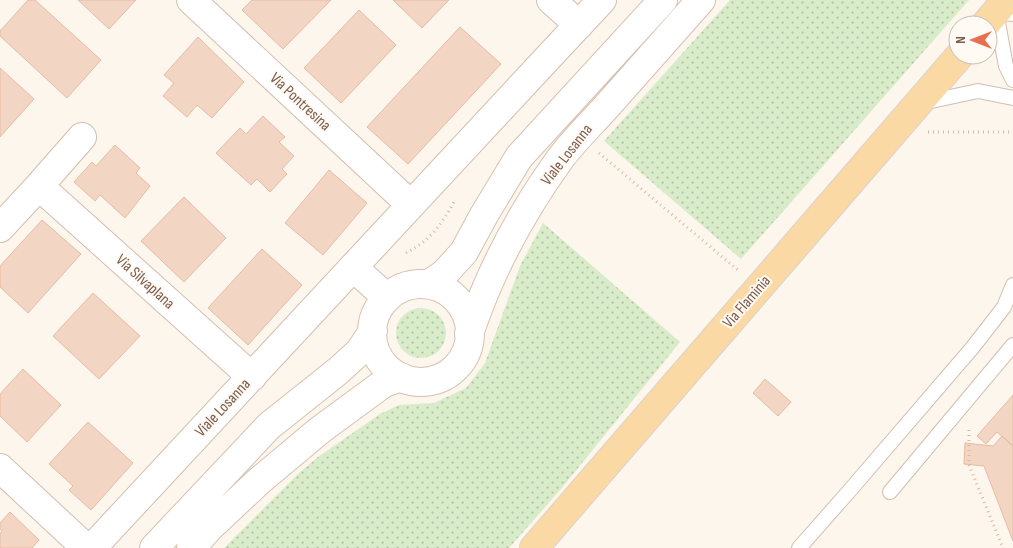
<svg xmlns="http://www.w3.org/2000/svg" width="1013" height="548" font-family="'Sofia Sans Condensed',sans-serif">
<defs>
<pattern id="grass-dots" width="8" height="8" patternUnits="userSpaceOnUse" patternTransform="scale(1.25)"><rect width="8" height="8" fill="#d8ecc9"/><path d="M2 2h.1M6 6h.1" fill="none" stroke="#b4c2a5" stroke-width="1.8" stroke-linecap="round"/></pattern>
</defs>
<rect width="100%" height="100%" fill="#fdf6ec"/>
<path fill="url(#grass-dots)" d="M730,0H969L741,259L604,141Z
M543,223L680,342L561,489L509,548H224L299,473L318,457L380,414L399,405L434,403L466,388L485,363L520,266Z
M396 333a25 25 0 1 1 50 0a25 25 0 1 1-50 0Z"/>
<path fill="#f3d5c3" stroke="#e6bba3" d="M28,0H35L101,60L67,98L0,36V31Z
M78,0H136L109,29Z
M252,0H331L283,49L242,10Z
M393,0H449L422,28Z
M359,10L396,45L341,103L304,68Z
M460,27L501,64L408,164L367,127Z
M198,37L244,82L212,118L197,105L187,117L163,96L174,83L164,75Z
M0,68L34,99L0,137Z
M263,116L285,137L279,142L294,156L282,169L287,174L270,192L257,179L251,185L216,153L240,128L246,134Z
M115,145L140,168L136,173L150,186L125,218L100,195L95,201L74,182L92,162L96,166Z
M329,170L367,203L323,255L285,223Z
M184,197L226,238L184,282L141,241Z
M42,220L81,254L28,313L0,287V266Z
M262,249L302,285L248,345L208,308Z
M93,293L140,336L99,379L53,336Z
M23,369L61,405L27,442L0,416V394Z
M765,379L791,402L778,416L753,393Z
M1013,395V446L997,432L986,444L977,436Z
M88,422L133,463L91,510L69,490L73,486L49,464Z
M1002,436L1013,446V541L984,466L964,464L965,443L993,446Z
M10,512L39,540L32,548H0V534L2,531L0,529V523Z"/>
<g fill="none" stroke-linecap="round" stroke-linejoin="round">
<g stroke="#d1beb0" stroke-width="16">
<path id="service" d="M1013,14L996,12L1006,66L1013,80
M922,103L978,91L1013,98
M890,492L1013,345
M799,548L851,489L973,347L1004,307L1013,285"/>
</g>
<g stroke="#d1beb0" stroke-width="30">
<path id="minor" d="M191,0L410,204
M551,0L579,25
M39,186L252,377
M0,228L39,186L82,137
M353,267L387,298
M0,468L86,548
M92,548C262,366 431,182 602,0"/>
</g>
<g stroke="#d6c0b0" stroke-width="30">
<path id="secondary" d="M429,284L444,274L464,252L484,215L519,157L663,0
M372 333a49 49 0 1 1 98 0a49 49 0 1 1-98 0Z
M469,334C490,271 521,213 560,159C574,140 592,123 608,105C639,70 670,35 701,0
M154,548L269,426L338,371L360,351L373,331
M191,548L210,527L259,481L320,430L384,383L401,377"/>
</g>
<g stroke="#dad1cd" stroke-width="30">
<path id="primary" d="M985,25L1006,0
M534,548L960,55"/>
</g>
<path stroke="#d9b8a5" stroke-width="3" stroke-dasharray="1 4" stroke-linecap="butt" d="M928,132H1013
M599,153L739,271
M406,253C431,240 442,224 455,200
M969,430V465L1003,548"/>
<use href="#service" stroke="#fff" stroke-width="14"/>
<use href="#minor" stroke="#fff" stroke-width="28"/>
<use href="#secondary" stroke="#fff" stroke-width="28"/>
<use href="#primary" stroke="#fbd9a5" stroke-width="28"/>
</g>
<g text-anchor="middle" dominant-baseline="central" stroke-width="4" stroke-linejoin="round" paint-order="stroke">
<g font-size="16" fill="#7a5c4d" stroke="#fffaf3">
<text transform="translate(300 102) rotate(43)">Via Pontresina</text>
<text transform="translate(567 155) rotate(-52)">Viale Losanna</text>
<text transform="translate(145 282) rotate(42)">Via Silvaplana</text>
<text transform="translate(747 302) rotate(-49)">Via Flaminia</text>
<text transform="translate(223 408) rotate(-47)">Viale Losanna</text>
</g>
</g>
<g transform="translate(973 40) rotate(270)"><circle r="24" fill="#fffaf3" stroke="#cabbb1"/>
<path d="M0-4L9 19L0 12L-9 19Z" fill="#e76f51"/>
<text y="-8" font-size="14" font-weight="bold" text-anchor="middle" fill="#7a5c4d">N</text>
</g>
</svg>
